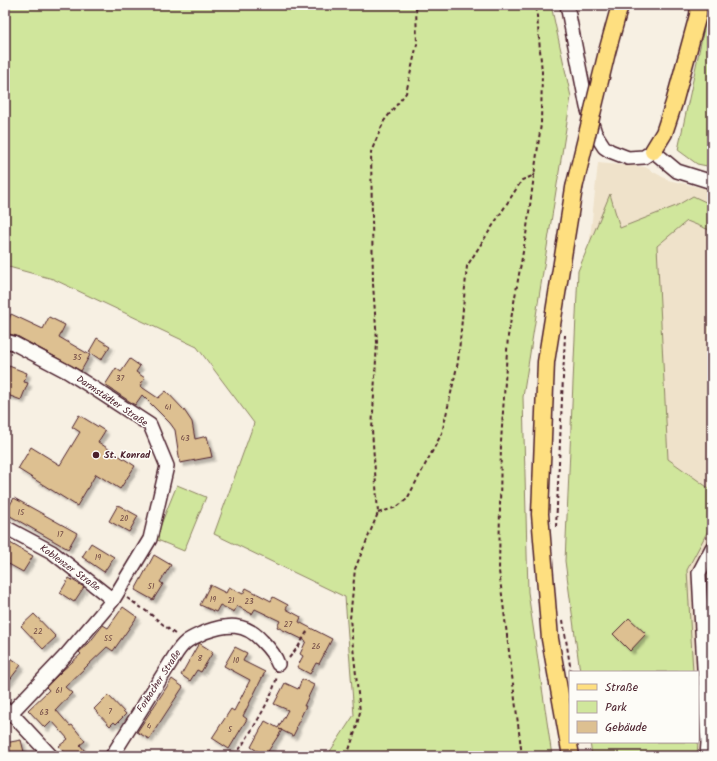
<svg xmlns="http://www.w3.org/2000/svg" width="717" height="761" font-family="Kalam,sans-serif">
<defs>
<filter id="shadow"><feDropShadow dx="3.5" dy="3.5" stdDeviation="1" flood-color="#0004"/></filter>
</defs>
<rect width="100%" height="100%" fill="#f7f0e3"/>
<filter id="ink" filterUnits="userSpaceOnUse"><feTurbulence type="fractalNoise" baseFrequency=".025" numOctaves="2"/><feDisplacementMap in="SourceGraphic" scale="8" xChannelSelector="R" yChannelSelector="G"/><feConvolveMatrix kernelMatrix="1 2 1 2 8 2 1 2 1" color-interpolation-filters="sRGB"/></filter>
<g filter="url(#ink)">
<path fill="#efe2ca" d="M598,163L645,167L668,180L712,190V756H592L590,742H698V672H580L565,561L572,410Z"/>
<path fill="#d0e69c" stroke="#8d8264" d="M5,5H551L571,97L523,397L528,592L552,756H327L354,715L345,597L214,534L254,423L197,347L53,279L5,266Z
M709,5H712V167L697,164L678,150Z
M610,194L620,228L676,206L693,196L712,205V231L687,221L657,246L668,459L710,489L712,487V523L687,570L693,672H580L565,561L578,271Z
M177,485L206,497L184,551L155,539Z
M590,742H698L697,756H592Z"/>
<path fill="#ddc091" stroke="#4a1f2b" filter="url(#shadow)" d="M11,314L43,329L49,317L65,325L59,337L90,355L81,371L17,336L5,333V329Z
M97,338L110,346L101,360L89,352Z
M130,359L140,366L136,372L145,378L140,386L158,398L166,391L184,410L192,422L195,439L207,436L212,457L180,463L175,430L170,423L142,395L135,405L105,385L116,368L121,372Z
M9,366L27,373L24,382L28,383L21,400L5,394V377Z
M79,415L105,431L98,442L135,466L120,489L96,474L77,506L18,469L31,447L60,465L80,432L72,427Z
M14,498L77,533L68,549L5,513Z
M118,505L138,516L129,532L109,521Z
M10,543L33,556L23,572L5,562V551Z
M91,543L114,557L104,572L82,557Z
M154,555L171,565L160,582L163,584L153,600L135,590Z
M69,578L84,587L74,602L60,593Z
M210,585L226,593L229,587L243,594L246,588L271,601L273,597L288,605L286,609L301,617L299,622L332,639L319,664L316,663L310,674L297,667L303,656L300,654L306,641L277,627L280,621L255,609L252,614L237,606L234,612L220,605L216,612L200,605Z
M123,607L137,617L113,651L107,647L65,687L72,693L56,710L70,726L72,725L85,741L80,745L89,756H68L59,746L68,739L52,721L45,728L28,710L49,690L46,687L63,670L81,654L79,652L89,643L103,625L108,628Z
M34,614L56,637L43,649L21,626Z
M629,618L646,634L630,651L613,634Z
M199,643L213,652L201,672L197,670L190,681L181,675Z
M235,647L247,653L243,661L265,672L243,716L247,719L229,749L212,738L231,709L234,711L250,680L224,666Z
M5,654L21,665L5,686Z
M172,679L183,687L149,739L137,732Z
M302,679L314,685L304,706H306L296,727L297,728L293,736L279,729L282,730L265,756L251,747L265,721L278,728L288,710L274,704L285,683L298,689Z
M108,695L126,714L116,724L114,722L110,726L94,709Z
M21,740L25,756H5V743Z"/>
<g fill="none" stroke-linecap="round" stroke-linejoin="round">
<g stroke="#4a1f2b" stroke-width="16">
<path id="minor" d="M567,5L587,107L595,133L604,147L610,151L628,158L644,157L653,151L677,171L712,182
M5,341L13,343L68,372L95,389L150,425L167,466L150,539L113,600L67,654L11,713
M5,527L52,552L113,600
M5,709L11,713L51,756
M112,756L174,657C177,652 181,646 186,642C191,638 199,635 205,632C227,624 245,622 262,641C269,648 275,655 278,664
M707,756L708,743L699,573L712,548"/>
</g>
<g stroke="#4a1f2b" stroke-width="19">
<path id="major" d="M607,52L620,5
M653,151L664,133L674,103L698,15L699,5
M571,756L550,639L540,514L546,362L574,188"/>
</g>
<path stroke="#4a1f2b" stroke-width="2" stroke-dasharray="4 3" stroke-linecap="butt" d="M378,513L397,507L407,499L442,433L458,362L467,266L522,180L530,177L535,174
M556,527L565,335
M127,598L149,613L176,635
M563,620L571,672
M289,658L298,647L308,630
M235,756C249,735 272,700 277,676
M347,756L356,729L360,712L350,619L355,569L378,513L372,430L377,342L373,284L371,152L384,121L406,93L417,44L416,5
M522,756L499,571L501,442L508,336L526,235L541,124L542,72L536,5"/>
<use href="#minor" stroke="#fdfcf7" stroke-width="13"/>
<use href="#major" stroke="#fedf80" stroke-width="16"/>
<g stroke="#4a1f2b" stroke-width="19" stroke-linecap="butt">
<path id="major-bridge" d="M574,188L607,52"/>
</g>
<use href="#major-bridge" stroke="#fedf80" stroke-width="16"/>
</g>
</g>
<circle fill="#4a1f2b" stroke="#fdfcf7" stroke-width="1.5" cx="96" cy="455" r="4"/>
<g text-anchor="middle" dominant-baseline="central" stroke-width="3" stroke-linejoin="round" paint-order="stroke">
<g font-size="8" fill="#6f4744">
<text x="77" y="357">35</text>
<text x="120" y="378">37</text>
<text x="168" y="407">41</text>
<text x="185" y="438">43</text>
<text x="21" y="512">15</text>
<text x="124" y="518">20</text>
<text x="60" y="534">17</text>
<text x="98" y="557">19</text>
<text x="151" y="586">51</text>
<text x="213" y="599">19</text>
<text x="231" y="600">21</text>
<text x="249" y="601">23</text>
<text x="288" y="624">27</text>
<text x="38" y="631">22</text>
<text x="108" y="638">55</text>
<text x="316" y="646">26</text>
<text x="200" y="658">8</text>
<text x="236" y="660">10</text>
<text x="59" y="690">61</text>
<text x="110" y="711">7</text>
<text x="44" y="712">63</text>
<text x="149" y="726">4</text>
<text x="230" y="729">5</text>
</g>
<g font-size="10" fill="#4a1f2b" stroke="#fdfcf7">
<text transform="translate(112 401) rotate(34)">Darmstädter Straße</text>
<text transform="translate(70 568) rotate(36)">Koblenzer Straße</text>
<text transform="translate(159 681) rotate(-57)">Forbacher Straße</text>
</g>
<g font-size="10" font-weight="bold" fill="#4a1f2b" stroke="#fdfcf7" text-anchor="start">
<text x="104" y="455">St. Konrad</text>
</g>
</g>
<rect width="717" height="761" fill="none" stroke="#fdfcf7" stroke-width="20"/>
<rect x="10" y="10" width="697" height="741" fill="none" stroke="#4a1f2b" stroke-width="1.5" filter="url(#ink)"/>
<rect x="569" y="671" width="130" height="72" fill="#fdfcf7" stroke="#b5a4a5"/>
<rect x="577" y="684" width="20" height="6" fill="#fedf80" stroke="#b5a4a5"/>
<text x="605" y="691" font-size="12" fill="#4a1f2b">Straße</text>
<rect x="577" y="701" width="20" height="12" fill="#d0e69c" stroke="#b5a4a5"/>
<text x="605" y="711" font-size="12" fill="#4a1f2b">Park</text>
<rect x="577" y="721" width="20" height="12" fill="#ddc091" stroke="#b5a4a5"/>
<text x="605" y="731" font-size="12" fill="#4a1f2b">Gebäude</text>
</svg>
